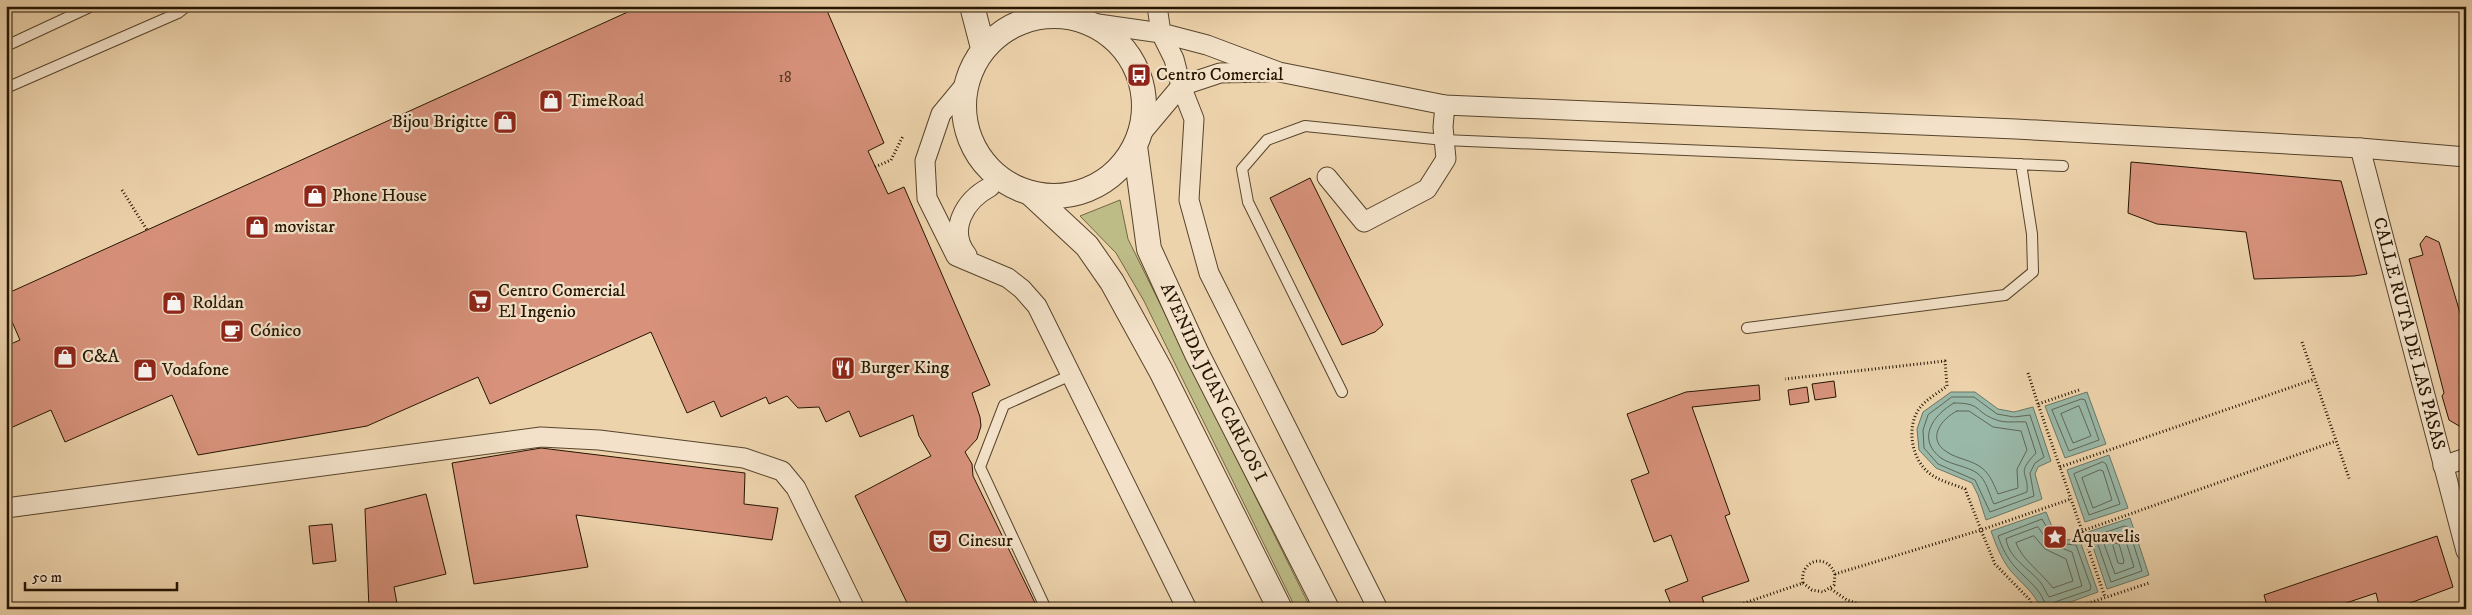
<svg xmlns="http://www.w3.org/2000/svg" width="2472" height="615" font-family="'IM FELL DW Pica',serif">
<rect width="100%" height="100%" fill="#edd3ac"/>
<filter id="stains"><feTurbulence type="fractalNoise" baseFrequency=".004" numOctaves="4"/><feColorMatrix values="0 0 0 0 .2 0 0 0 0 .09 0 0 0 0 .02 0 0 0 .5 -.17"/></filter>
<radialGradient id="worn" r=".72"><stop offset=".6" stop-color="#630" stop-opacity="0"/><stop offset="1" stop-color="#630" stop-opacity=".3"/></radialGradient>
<path fill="#bdbb86" stroke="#716844" d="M1120,200L1128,239L1311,609H1296L1144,301L1116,253L1080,216Z"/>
<path fill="#99b8a8" stroke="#6b7765" d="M1951,392H1975L1998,409L2014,412L2033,407L2051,461L2038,467L2035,474L2042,499L1986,520L1978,495L1972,483L1936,468L1919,450L1917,429L1923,412Z
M2087,392L2106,444L2065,458L2045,406Z
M2109,455L2128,508L2085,522L2067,470Z
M2046,512L2055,534L2067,540L2079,538L2098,592L2051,609H2042C2031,589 2024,586 2010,570C2001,558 1996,545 1991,531Z
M2130,518L2149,575L2107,589L2088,532Z"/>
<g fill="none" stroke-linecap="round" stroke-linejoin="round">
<path stroke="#5f6654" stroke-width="1" d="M1952,397H1974L1997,414L2014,417L2030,415L2044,457L2035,463L2030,473L2034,496L1990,512L1975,480L1938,464L1924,448L1923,430L1928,415Z
M2082,399L2085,400L2099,440L2069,451L2052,410Z
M1954,403C1982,403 1974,411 1994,419C2005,424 2015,421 2026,422L2036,453C2015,475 2029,471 2027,492L1994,504C1989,495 1987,480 1977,473C1967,466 1951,465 1941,458C1916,439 1933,415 1954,403Z
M2079,406L2091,436L2073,443L2061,414Z
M1957,411H1969L1993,427L2021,431L2027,450L2017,469L2018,488L1998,494C1994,485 1990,474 1982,468C1972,460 1957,459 1947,452C1926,439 1941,419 1957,411Z
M2103,462L2106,464L2120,504L2089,515L2074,474Z
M2100,470L2103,471L2112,500L2093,508L2082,478Z
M2125,526L2128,527L2142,571L2111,582L2095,536Z
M2038,527L2049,543L2072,552L2082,586L2049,597C2046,593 2044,587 2041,583C2029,568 2009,559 2006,539Z
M2121,533L2124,535L2134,567L2115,574L2103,541Z
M2034,536L2045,549L2066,559L2073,581L2053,588C2042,573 2022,560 2016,543Z
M2114,543L2119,544L2124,561L2123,564L2118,563L2113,546Z
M2046,609C2044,591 2027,580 2016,568C2007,558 2002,548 1998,536L2042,519L2053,538L2065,544L2076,545L2091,587L2090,590L2055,602L2052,609"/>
</g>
<path fill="#d8927c" stroke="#251501" d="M641,6H825L884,143L868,151L888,194L904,187L990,385L972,393L980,417L981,426L977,439L965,452L972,464L973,476L1038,609H910L855,496L931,456L919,436L913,415L860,437L849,411L826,422L819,407L798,408L787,396L769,404L766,397L721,417L714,401L687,413L651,332L490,404L478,377L367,426L198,455L172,395L65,442L51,410L6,430V346L20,340L6,308V294Z
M2131,162L2341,181L2367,274L2354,276L2254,279L2246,232L2157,224L2128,213Z
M1310,178L1383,325L1375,332L1342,345L1270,198Z
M2426,236L2439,242L2466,333V430L2449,420L2442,396L2444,393L2409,259L2423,255L2420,244Z
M1834,381L1836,397L1815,400L1812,384Z
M1759,385L1760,400L1692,407L1730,514L1725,516L1749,581L1702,597L1706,609H1673L1665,590L1688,581L1671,535L1654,542L1631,480L1649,473L1627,414L1686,392Z
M1807,387L1809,402L1790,405L1788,390Z
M541,448L745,473L744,504L778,508L772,540L576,515L588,567L474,584L452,463Z
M426,494L446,574L394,587L398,609H369L365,509Z
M332,524L336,561L313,564L309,526Z
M2437,536L2453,587L2394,609H2380L2376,593L2328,609H2268L2264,595Z"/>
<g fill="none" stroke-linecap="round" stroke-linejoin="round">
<g stroke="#57442c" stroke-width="12">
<path id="service" d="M6,46L92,6
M6,88L178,13L187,6
M1747,328L2005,295L2033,272L2032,234L2021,164
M1342,392L1248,202L1242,169L1267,140L1305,126L1444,140L2063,166
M1046,609L980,467L1004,405L1071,375"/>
</g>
<g stroke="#57442c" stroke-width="21">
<g id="minor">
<path d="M1157,6L1161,33L1207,45L1279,72L1445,105L2016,129L2360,148L2466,157"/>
<path d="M1091,23L1161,33L1174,59L1181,86L1194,119L1189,200L1209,273L1378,609"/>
<path d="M965,85L941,114L925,161L927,198L956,256L1008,278L1022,289L1037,306L1187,609"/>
<path d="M1139,136L1181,86L1220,73L1267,72"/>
<path id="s1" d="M2360,148L2466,551"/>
<path d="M1327,177L1364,222L1427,189L1446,159L1443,127L1445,105"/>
<path d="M967,255C947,230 965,200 990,187"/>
<path d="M2443,466L2466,458"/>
<path d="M6,508L541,437L599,440L744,458L782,471L796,488L855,609"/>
</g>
</g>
<g stroke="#57442c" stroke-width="26">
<g id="tertiary">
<path d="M972,6L983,48"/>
<circle cx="1054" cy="106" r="90"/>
<path id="s2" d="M1135,146L1149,249L1197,354L1327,609"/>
<path d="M1030,193L1087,246L1112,282L1161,371L1280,609"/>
</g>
</g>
<path stroke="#251501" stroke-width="3" stroke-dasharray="1 2.5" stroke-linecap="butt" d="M628,6L630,11
M875,167L891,160L903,136
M122,190L147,230
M2302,342L2350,481
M2028,373L2038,404
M2079,390L2038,404L2105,597
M2060,467L2315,379
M2082,531L2336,441
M1803,583L1812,590L1823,592L1834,585L1835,574
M1831,589L1847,600L1874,609
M1727,609L1803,583C1799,560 1827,552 1835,574L1981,530L1965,489C1953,484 1939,481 1929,473C1912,459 1907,431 1917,412C1924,400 1937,394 1947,386L1945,361L1785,379
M2034,609L2029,599L1995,564L1981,530L2071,499
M2071,609L2149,583"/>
<use href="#service" stroke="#f3e2c9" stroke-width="10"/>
<use href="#minor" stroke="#f3e2c9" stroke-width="19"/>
<use href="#tertiary" stroke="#f3e2c9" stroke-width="24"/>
</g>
<defs>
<g id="bus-square" transform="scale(1.25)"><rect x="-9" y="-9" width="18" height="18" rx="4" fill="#8f2418" stroke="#f3e2c9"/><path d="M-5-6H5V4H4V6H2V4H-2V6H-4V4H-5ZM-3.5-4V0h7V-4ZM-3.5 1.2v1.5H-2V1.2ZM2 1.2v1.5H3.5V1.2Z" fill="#fff"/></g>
<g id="shop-square" transform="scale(1.25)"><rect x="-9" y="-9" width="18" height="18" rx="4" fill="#8f2418" stroke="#f3e2c9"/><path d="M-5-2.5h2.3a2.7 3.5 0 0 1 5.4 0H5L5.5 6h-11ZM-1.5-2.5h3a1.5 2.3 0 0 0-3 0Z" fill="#fff"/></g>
<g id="supermarket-square" transform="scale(1.25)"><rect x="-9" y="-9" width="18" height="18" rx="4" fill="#8f2418" stroke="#f3e2c9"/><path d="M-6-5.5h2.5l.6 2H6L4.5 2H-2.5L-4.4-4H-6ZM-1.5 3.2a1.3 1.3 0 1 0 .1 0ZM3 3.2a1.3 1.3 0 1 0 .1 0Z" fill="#fff"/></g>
<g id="cafe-square" transform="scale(1.25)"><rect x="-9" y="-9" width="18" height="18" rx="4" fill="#8f2418" stroke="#f3e2c9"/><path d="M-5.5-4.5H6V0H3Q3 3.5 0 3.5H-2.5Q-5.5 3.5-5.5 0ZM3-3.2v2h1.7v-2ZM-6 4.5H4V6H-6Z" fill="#fff"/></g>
<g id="restaurant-square" transform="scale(1.25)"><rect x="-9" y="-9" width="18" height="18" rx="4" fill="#8f2418" stroke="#f3e2c9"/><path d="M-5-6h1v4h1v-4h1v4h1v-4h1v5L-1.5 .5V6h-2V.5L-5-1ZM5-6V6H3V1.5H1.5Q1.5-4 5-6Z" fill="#fff"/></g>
<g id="sight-square" transform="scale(1.25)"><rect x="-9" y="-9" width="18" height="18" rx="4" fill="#8f2418" stroke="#f3e2c9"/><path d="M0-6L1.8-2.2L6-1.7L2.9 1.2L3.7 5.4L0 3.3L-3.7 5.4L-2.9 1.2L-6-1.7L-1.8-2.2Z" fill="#fff"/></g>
<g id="theatre-square" transform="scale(1.25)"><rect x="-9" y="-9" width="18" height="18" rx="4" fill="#8f2418" stroke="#f3e2c9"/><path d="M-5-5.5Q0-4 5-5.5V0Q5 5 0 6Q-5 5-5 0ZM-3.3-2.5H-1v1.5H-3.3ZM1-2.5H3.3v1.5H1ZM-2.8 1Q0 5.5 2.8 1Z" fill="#fff"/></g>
</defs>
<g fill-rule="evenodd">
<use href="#bus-square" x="1139" y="75"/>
<use href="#shop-square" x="551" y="101"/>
<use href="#shop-square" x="505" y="122"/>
<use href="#shop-square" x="315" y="196"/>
<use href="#shop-square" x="257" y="227"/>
<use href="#supermarket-square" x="480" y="301"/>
<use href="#shop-square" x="174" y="303"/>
<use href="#cafe-square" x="232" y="331"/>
<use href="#shop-square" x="65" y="357"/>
<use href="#restaurant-square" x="843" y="368"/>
<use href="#shop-square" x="145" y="370"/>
<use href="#sight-square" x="2055" y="537"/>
<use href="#theatre-square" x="940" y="541"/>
</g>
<g text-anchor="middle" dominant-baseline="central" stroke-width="4.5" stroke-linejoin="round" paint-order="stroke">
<g font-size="15" fill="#523420">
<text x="785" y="77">18</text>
</g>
<g font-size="18" fill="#251501" stroke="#f3e2c9" text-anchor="start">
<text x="1156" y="75">Centro Comercial</text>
<text x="568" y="101">TimeRoad</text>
<text x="488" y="122" text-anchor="end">Bijou Brigitte</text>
<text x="332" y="196">Phone House</text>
<text x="274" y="227">movistar</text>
<text x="498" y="291">Centro Comercial<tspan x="498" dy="21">El Ingenio</tspan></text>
<text x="192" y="303">Roldan</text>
<text x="250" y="331">Cónico</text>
<text x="82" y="357">C&amp;A</text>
<text x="860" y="368">Burger King</text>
<text x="162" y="370">Vodafone</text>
<text x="2072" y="537">Aquavelis</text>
<text x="958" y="541">Cinesur</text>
</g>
<g font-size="18" fill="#251501" stroke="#f3e2c9">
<text stroke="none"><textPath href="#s1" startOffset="192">CALLE RUTA DE LAS PASAS</textPath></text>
<text stroke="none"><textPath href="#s2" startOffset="252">AVENIDA JUAN CARLOS I</textPath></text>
</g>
</g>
<rect width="2472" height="615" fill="none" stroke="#edd3ac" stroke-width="25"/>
<rect x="8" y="8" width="2457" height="600" fill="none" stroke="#251501" stroke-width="2.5"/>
<rect x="12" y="12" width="2447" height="590" fill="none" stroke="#251501"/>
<path d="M25 582v8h152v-8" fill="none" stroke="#251501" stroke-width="2.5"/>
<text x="32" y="582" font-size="15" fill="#251501" stroke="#f3e2c9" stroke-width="4" paint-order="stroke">50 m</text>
<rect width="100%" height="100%" filter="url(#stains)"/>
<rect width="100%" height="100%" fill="url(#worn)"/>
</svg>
